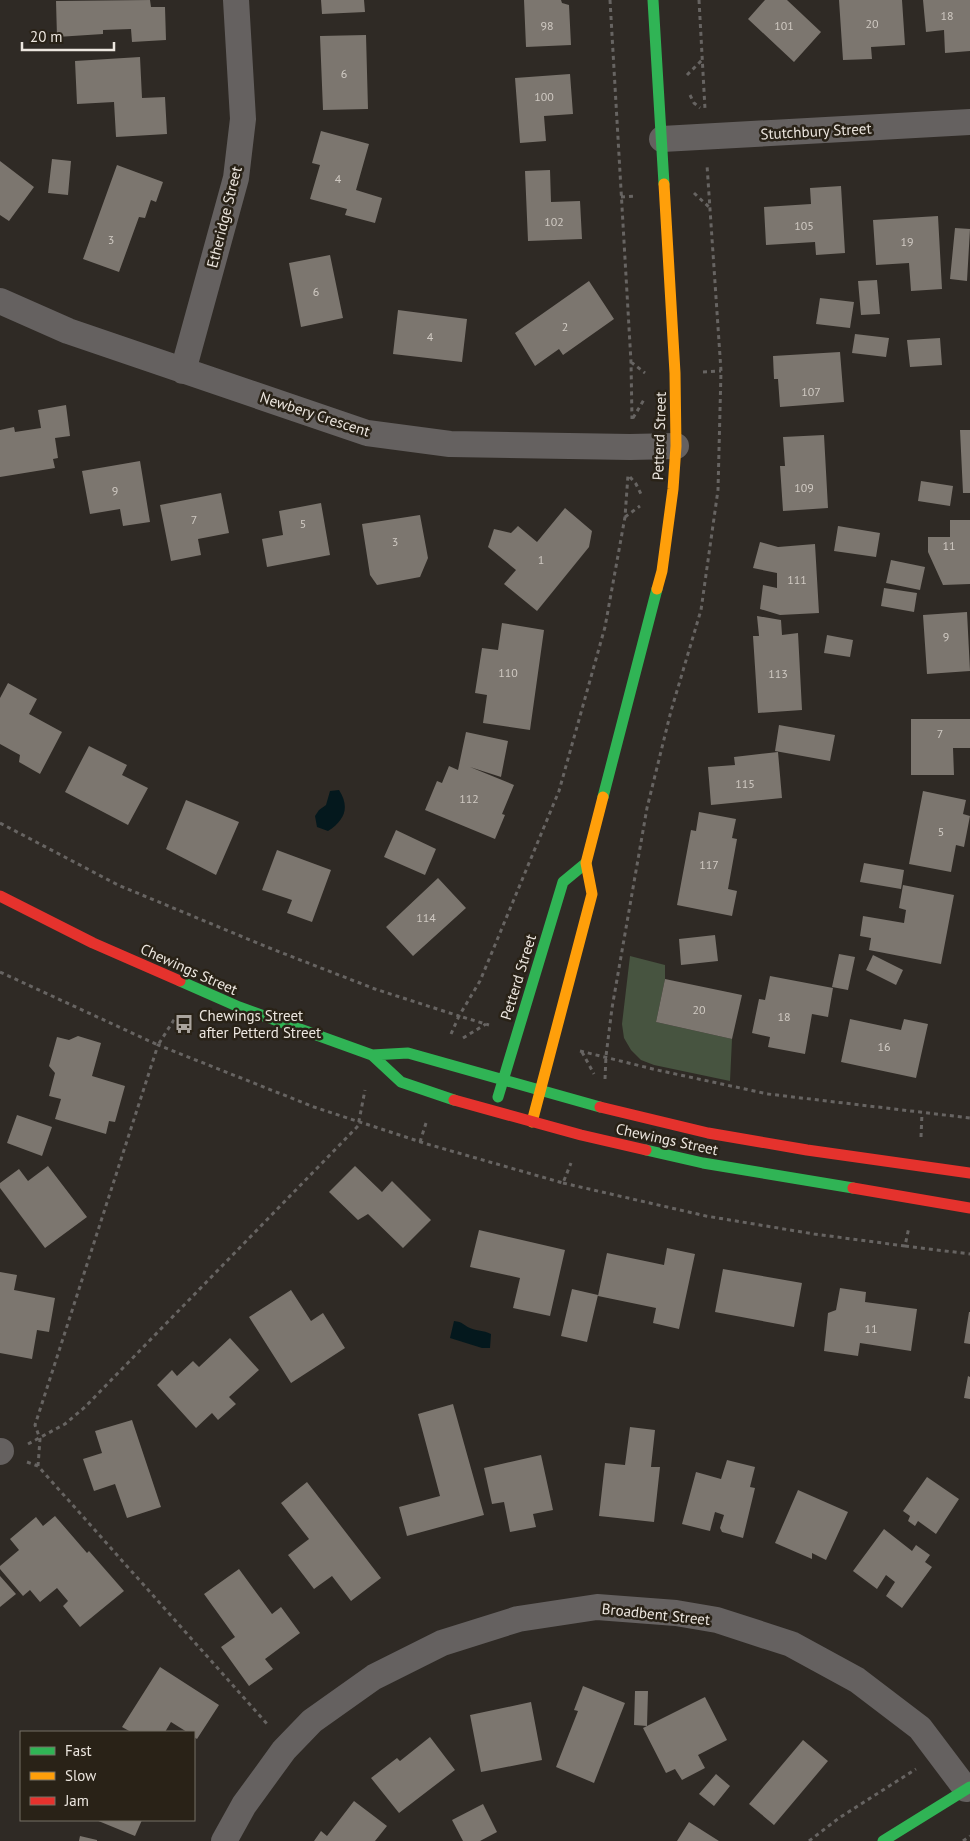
<svg xmlns="http://www.w3.org/2000/svg" width="970" height="1841" font-family="'PT Sans',sans-serif">
<rect width="100%" height="100%" fill="#2f2a25"/>
<path fill="#475440" d="M630,956L665,965V979L656,1022L732,1039L730,1081L654,1065L641,1060L631,1050L624,1038L622,1024Z"/>
<path fill="#04181d" d="M339,790C350,807 345,820 328,831L317,827L315,816L319,810L326,805L330,791Z
M454,1321C463,1322 463,1325 470,1328C477,1331 483,1330 491,1334L490,1348H482L450,1338Z"/>
<path fill="#7c766f" d="M150,0L151,7H165L166,40L132,42L131,29L103,30V34L57,37L56,1Z
M321,0H364L365,12L322,14Z
M524,0H561L562,3L569,5L571,45L526,47Z
M765,0H787L821,32L794,62L748,19Z
M839,0H902L905,45L871,47L872,59L843,60Z
M923,0H970V51L945,53L944,30L926,32Z
M366,35L368,109L323,110L320,36Z
M140,57L142,98L165,97L167,134L116,137L114,102L77,104L75,61Z
M570,74L573,114L544,116L546,141L520,143L515,78Z
M321,131L369,144L356,190L382,198L375,223L345,215L347,209L310,199L320,165L312,163Z
M52,159L71,161L68,195L48,193Z
M0,161L34,187L9,221L0,215Z
M117,165L163,182L156,202L151,200L145,218L139,217L119,272L83,259Z
M550,170L551,202L580,201L582,239L528,241L525,171Z
M841,186L845,253L816,255L815,242L766,245L764,207L811,204L810,188Z
M938,216L942,289L911,291L909,263L876,265L873,220Z
M955,228L970,229L967,281L950,279Z
M330,255L343,318L301,327L289,263Z
M877,280L880,314L861,315L858,281Z
M589,281L614,319L563,355L559,349L535,366L515,333Z
M820,298L854,302L850,328L816,324Z
M398,310L467,319L462,362L393,354Z
M855,334L889,338L886,357L852,353Z
M940,338L942,365L910,367L907,340Z
M840,352L844,402L780,407L778,379H774L773,356Z
M66,405L70,436L55,438L58,458L53,459L55,468L0,477V430L14,427L15,432L41,428L38,410Z
M960,430H970V493H963Z
M824,435L828,508L783,511L780,466H785L783,437Z
M140,461L150,522L123,526L120,509L90,514L82,471Z
M921,481L953,486L950,506L918,501Z
M221,493L229,533L198,539L201,555L171,561L160,505Z
M321,503L330,555L267,567L262,539L283,535L279,511Z
M565,508L592,531L589,547L537,611L504,584L516,570L488,547L494,529L511,533L518,526L537,542Z
M420,515L428,558L420,577L377,585L370,575L362,524Z
M950,520H970V584L943,585L928,552V537H950Z
M838,526L880,533L876,557L834,551Z
M760,542L778,547L815,544L819,613L780,615L760,609L763,585L777,588V573L753,568Z
M891,560L925,567L920,590L886,583Z
M884,588L917,593L914,612L881,606Z
M967,612L970,671L927,674L923,615Z
M757,616L781,620L782,635L798,633L802,710L758,713L753,636H759Z
M502,623L544,630L530,730L483,723L487,695L475,693L482,648L498,650Z
M827,635L853,640L850,657L824,653Z
M8,683L37,699L29,714L62,732L40,774L19,762L20,755L0,744V698Z
M911,719H970V748H953L954,775H911Z
M779,725L835,735L830,761L775,751Z
M466,732L508,741L501,777L470,767L514,785L502,814L505,815L495,839L425,810L437,781L442,783L449,766L458,770Z
M89,746L127,765L122,775L148,788L128,825L65,792Z
M778,752L782,798L711,805L708,767L735,765L734,757Z
M923,791L966,800L963,814L970,816L964,847L956,845L951,872L909,864Z
M186,800L239,822L216,875L166,849Z
M699,812L736,819L732,838L737,839L728,889L737,891L732,916L677,905L691,830L696,831Z
M396,830L436,849L425,875L384,857Z
M277,850L331,870L312,922L287,913L292,900L262,890Z
M864,863L904,870L901,889L860,882Z
M438,878L466,908L413,956L386,927Z
M903,885L954,895L941,964L869,950L871,938L860,936L863,916L904,923L906,910L899,908Z
M715,935L718,961L681,965L679,939Z
M839,954L855,957L848,990L832,987Z
M873,955L903,970L896,985L866,970Z
M770,976L833,988L828,1017L812,1014L805,1054L768,1047L770,1037L752,1033L759,999L765,1000Z
M665,979L742,995L732,1039L656,1022Z
M850,1019L901,1030L904,1019L928,1024L916,1078L841,1062Z
M78,1036L101,1043L92,1076L125,1086L115,1122L109,1121L106,1134L55,1119L61,1099L49,1096L55,1073L49,1066L57,1037L69,1040Z
M17,1115L52,1127L42,1156L7,1143Z
M48,1166L87,1217L45,1248L0,1188V1183L19,1169L28,1181Z
M355,1166L382,1192L392,1181L431,1220L403,1248L368,1214L358,1220L329,1192Z
M479,1230L565,1250L550,1316L513,1308L520,1278L470,1267Z
M667,1248L695,1254L679,1329L653,1323L656,1308L598,1296L607,1253L664,1265Z
M723,1269L802,1283L794,1327L715,1312Z
M0,1272L17,1275L14,1290L55,1298L49,1332L37,1330L32,1359L0,1353Z
M840,1288L866,1292L865,1302L917,1309L911,1351L860,1343L858,1356L824,1351L828,1313L836,1310Z
M572,1289L598,1295L587,1342L561,1336Z
M291,1290L311,1321L323,1313L345,1348L291,1383L249,1317Z
M969,1312H970V1344L964,1343Z
M230,1338L259,1370L229,1397L236,1404L218,1420L212,1413L196,1428L157,1385L172,1370L177,1376L193,1361L199,1367Z
M968,1376L970,1377V1399L964,1398Z
M453,1404L484,1515L407,1536L399,1507L440,1496L418,1414Z
M132,1420L161,1507L127,1518L115,1484L94,1491L83,1459L102,1453L95,1431Z
M630,1427L655,1430L651,1467H660L654,1522L599,1516L605,1463L625,1465Z
M541,1455L553,1510L533,1514L536,1527L510,1532L504,1502L492,1504L484,1468Z
M727,1460L755,1467L750,1487L755,1488L743,1538L722,1532L720,1528L724,1515L715,1512L710,1531L682,1524L696,1472L721,1479Z
M927,1477L959,1499L936,1534L918,1521L915,1526L908,1521L910,1516L903,1511Z
M307,1482L381,1578L351,1601L332,1576L314,1589L288,1555L309,1539L281,1503Z
M798,1490L848,1512L826,1560L812,1553V1559L775,1543Z
M55,1516L87,1553L89,1551L124,1591L80,1627L63,1606L68,1601L57,1588L40,1602L30,1590L23,1596L0,1569V1566L19,1550L10,1539L36,1517L43,1526Z
M884,1529L912,1551L916,1545L930,1555L925,1562L932,1567L902,1608L886,1596L895,1582L886,1575L877,1589L853,1571Z
M239,1569L272,1614L281,1607L300,1633L265,1659L273,1669L249,1686L221,1647L235,1637L204,1594Z
M0,1576L16,1594L0,1607Z
M160,1667L219,1705L197,1739L194,1737V1732H187L171,1722L165,1732H131L122,1727Z
M583,1686L625,1703L594,1783L556,1767L578,1711L574,1710Z
M635,1691H648L647,1726L634,1725Z
M705,1697L727,1740L698,1755L705,1768L682,1780L675,1769L666,1773L643,1728Z
M531,1702L542,1760L481,1772L470,1715Z
M430,1737L455,1770L399,1813L371,1778L397,1758L400,1761Z
M803,1740L828,1761L774,1825L749,1804Z
M716,1774L730,1786L714,1806L699,1794Z
M354,1801L387,1826L375,1841H314L321,1831L327,1836Z
M483,1804L497,1832L480,1841H463L452,1820Z
M96,1820H142L135,1836Z
M689,1822L719,1841H677Z
M80,1836L97,1840V1841H79Z"/>
<g fill="none" stroke-linecap="round" stroke-linejoin="round">
<path stroke="#676462" stroke-width="3" stroke-dasharray="4 4" stroke-linecap="butt" d="M610,0L631,362L632,419
M699,0L705,109
M687,75L702,60
M690,95L694,103L700,108
M694,193L711,209
M621,197L636,196
M631,362L645,373
M703,372L721,371
M633,418L645,398
M630,477L636,484L641,494
M625,517L640,506
M0,823L118,885L267,947L375,989L459,1016L480,981L559,791L605,627L625,517L628,475
M0,972L158,1045L177,1015
M451,1034L459,1016L489,1025
M463,1038L486,1024
M580,1051L657,1070L768,1094L970,1118
M582,1052L594,1074
M605,1079L606,1056L612,1008L647,808L671,711L701,610L718,490L721,371L707,165
M921,1137L922,1113
M420,1142L426,1123
M563,1183L706,1216L814,1234L905,1246L909,1227
M905,1246L970,1254
M28,1444L65,1424L85,1407L358,1126L365,1090
M27,1462L38,1466L269,1726
M38,1466L40,1439L35,1425L158,1045L314,1107L427,1144L563,1183L571,1163
M809,1841L839,1818L916,1769
M963,1841L970,1836"/>
<path stroke="#656160" stroke-width="26" d="M662,139L970,122
M0,301L68,331L367,433L450,444L630,447L676,446
M183,371L236,178L243,119L236,0
M0,1452L1,1451
M224,1841L244,1805L284,1750L312,1721L374,1677L442,1643L518,1619L597,1607L676,1613L717,1620L791,1644L857,1680L920,1728L966,1789"/>
<path stroke="#30b455" stroke-width="11" d="M653,0L664,184
M603,797L657,589
M180,981L239,1007L372,1055L401,1082L454,1100
M372,1055L408,1053L600,1107
M498,1097L563,882L586,863
M646,1150L703,1163L853,1188
M883,1841L970,1787"/>
<path stroke="#ff9f0a" stroke-width="11" d="M657,589L662,571L673,489L676,446L675,373L664,184
M532,1122L592,894L586,863L603,797"/>
<path stroke="#e5322d" stroke-width="11" d="M0,896L93,943L180,981
M454,1100L581,1135L646,1150
M600,1107L708,1133L807,1150L970,1173
M853,1188L970,1208"/>
</g>
<defs>
<g id="bus-bare" transform="scale(1.5)"><path d="M-5-6H5V4H4V6H2V4H-2V6H-4V4H-5ZM-3.5-4V0h7V-4ZM-3.5 1.2v1.5H-2V1.2ZM2 1.2v1.5H3.5V1.2Z" fill="#aaa49e" stroke="#292217" stroke-width="2.5" paint-order="stroke"/></g>
</defs>
<g fill-rule="evenodd">
<use href="#bus-bare" x="184" y="1024"/>
</g>
<g text-anchor="middle" dominant-baseline="central" stroke-width="5" stroke-linejoin="round" paint-order="stroke">
<g font-size="12" fill="#d0cac3">
<text x="947" y="15">18</text>
<text x="872" y="23">20</text>
<text x="547" y="25">98</text>
<text x="784" y="25">101</text>
<text x="344" y="73">6</text>
<text x="544" y="96">100</text>
<text x="338" y="178">4</text>
<text x="554" y="221">102</text>
<text x="804" y="225">105</text>
<text x="111" y="239">3</text>
<text x="907" y="241">19</text>
<text x="316" y="291">6</text>
<text x="565" y="326">2</text>
<text x="430" y="336">4</text>
<text x="811" y="391">107</text>
<text x="804" y="487">109</text>
<text x="115" y="490">9</text>
<text x="194" y="519">7</text>
<text x="303" y="523">5</text>
<text x="395" y="541">3</text>
<text x="949" y="545">11</text>
<text x="541" y="559">1</text>
<text x="797" y="579">111</text>
<text x="946" y="636">9</text>
<text x="508" y="672">110</text>
<text x="778" y="673">113</text>
<text x="940" y="733">7</text>
<text x="745" y="783">115</text>
<text x="469" y="798">112</text>
<text x="941" y="831">5</text>
<text x="709" y="864">117</text>
<text x="426" y="917">114</text>
<text x="699" y="1009">20</text>
<text x="784" y="1016">18</text>
<text x="884" y="1046">16</text>
<text x="871" y="1328">11</text>
</g>
<g font-size="15" fill="#ece6df" stroke="#292217">
<text transform="translate(816 131) rotate(-3)">Stutchbury Street</text>
<text transform="translate(224 217) rotate(-76)">Etheridge Street</text>
<text transform="translate(315 414) rotate(18)">Newbery Crescent</text>
<text transform="translate(659 436) rotate(-88)">Petterd Street</text>
<text transform="translate(189 969) rotate(24)">Chewings Street</text>
<text transform="translate(518 977) rotate(-73)">Petterd Street</text>
<text transform="translate(667 1139) rotate(12)">Chewings Street</text>
<text transform="translate(656 1614) rotate(6)">Broadbent Street</text>
</g>
<g font-size="15" fill="#ece6df" stroke="#292217" text-anchor="start">
<text x="199" y="1015">Chewings Street<tspan x="199" dy="17">after Petterd Street</tspan></text>
</g>
</g>
<rect x="20" y="1731" width="175" height="90" fill="#292217" stroke="#777067"/>
<rect x="30" y="1747" width="25" height="8" fill="#30b455" stroke="#777067"/>
<text x="65" y="1756" font-size="15" fill="#ece6df">Fast</text>
<rect x="30" y="1772" width="25" height="8" fill="#ff9f0a" stroke="#777067"/>
<text x="65" y="1781" font-size="15" fill="#ece6df">Slow</text>
<rect x="30" y="1797" width="25" height="8" fill="#e5322d" stroke="#777067"/>
<text x="65" y="1806" font-size="15" fill="#ece6df">Jam</text>
<path d="M22 42v8h92v-8" fill="none" stroke="#ece6df" stroke-width="2.5"/>
<text x="30" y="42" font-size="15" fill="#ece6df" stroke="#292217" stroke-width="4" paint-order="stroke">20 m</text>
</svg>
